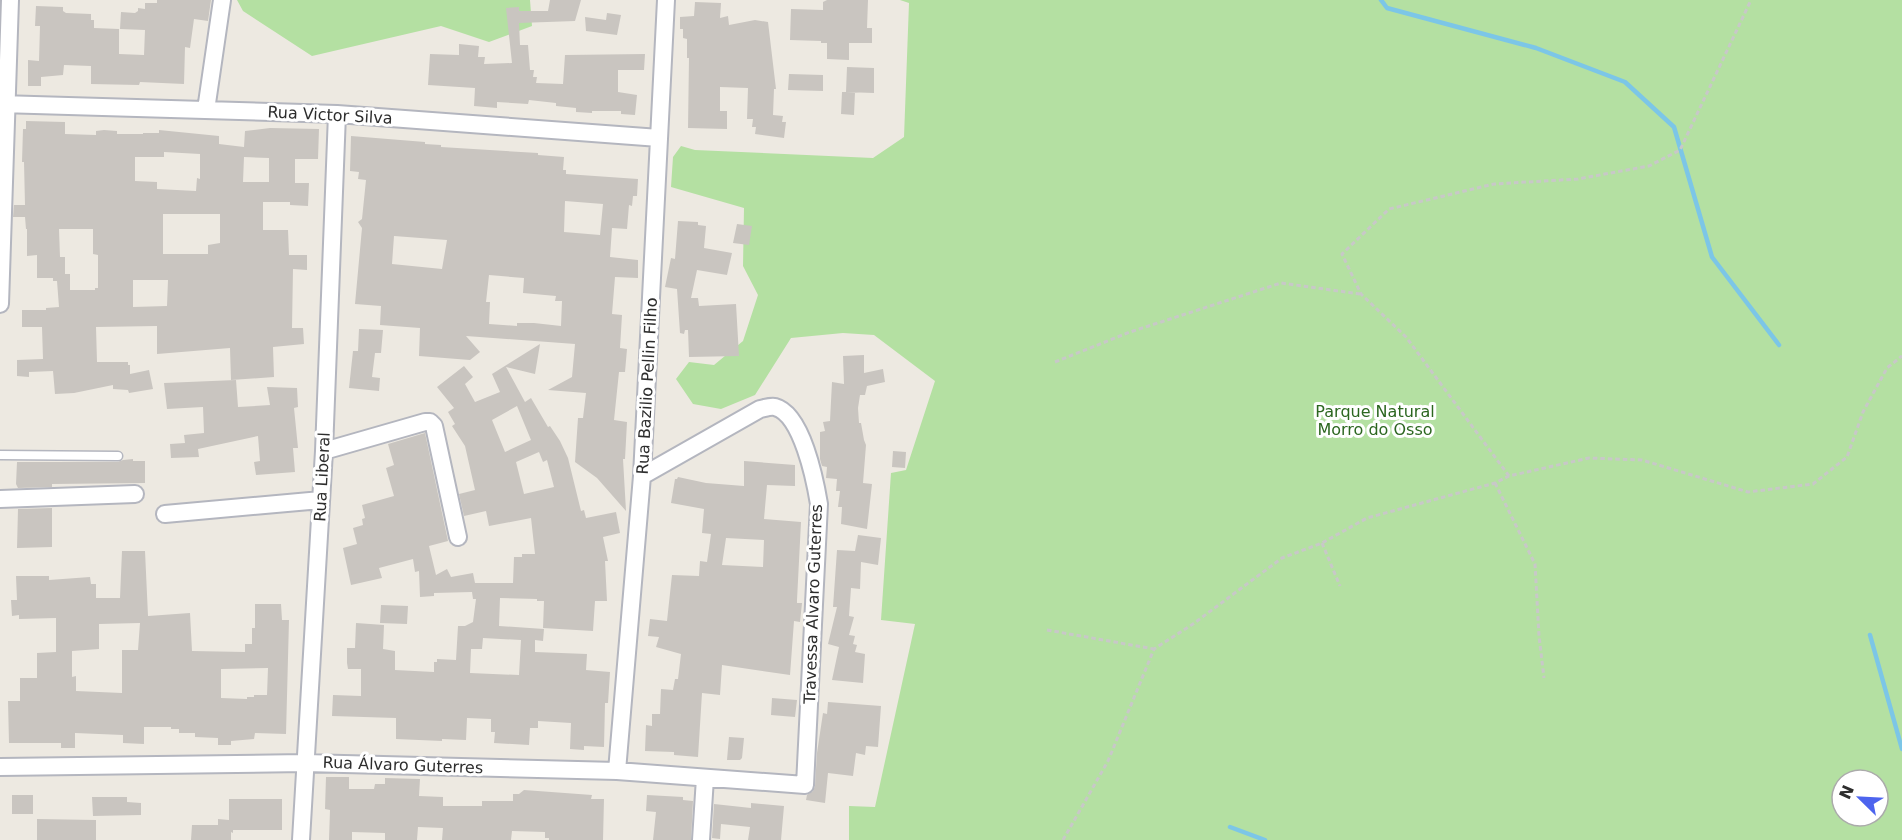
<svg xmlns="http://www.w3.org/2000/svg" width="1902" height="840" font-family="'DejaVu Sans',sans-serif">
<rect width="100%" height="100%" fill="#ede9e1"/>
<path fill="#b4e0a2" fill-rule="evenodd" d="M237,0H530L532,26L489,42L441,26L312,56L243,11Z
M900,0H1902V840H849V806L875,807L915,624L881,620L891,473L906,470L935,381L874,335L843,333L791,338L755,395L721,409L693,404L676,379L689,362L714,365L743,341L758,295L743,266L744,208L671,187L673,157L681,146L695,150L873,158L904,137L909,3ZM1842,780H1878V816H1842Z"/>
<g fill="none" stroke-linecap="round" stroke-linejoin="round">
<path stroke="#7cc6e7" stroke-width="4.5" d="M1381,0L1387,8L1536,48L1625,82L1674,127L1712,257L1779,345
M1870,635L1902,749
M1230,827L1265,840"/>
</g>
<path fill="#c9c5c0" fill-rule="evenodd" d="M157,0H211L208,21L194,19L190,48L185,47L184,84L140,82L139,85L91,84V66L64,65L63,75L41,77V86H28V60L39,61L40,26H35L36,6L63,7V11L66,13L91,14V20H94V28L119,29V54L144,55L145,30L120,29L121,12L135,13L138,11V8L145,9V3H157Z
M550,0H581L575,21L519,23L520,45H528L530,70H534L533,77H537L536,83L563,84L565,55L645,54L644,70H618V92L637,95L635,115L621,114V111H592V113L576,112V108L556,106V103L529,100L528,104L497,102V108L474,106L475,88L428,85L430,54L459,55V44L479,46L478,57H485L484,64L512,63L506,8L519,7V11H548Z
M827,0H868L867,28H872V43H849V60L827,59V43H821V41L790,40L791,9L823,10V2Z
M695,2L721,3L720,18L728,16L729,25L755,20L768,22L776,89H774L773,115L783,116L782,122H786L784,138L755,134L756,127H752L753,119H747L748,88L720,87V111H727V129L688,128L689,58H687V39L683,38V29H680V17L694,16Z
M607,13L621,15L617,35L586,31L585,17L606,20Z
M847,67L874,68V93L846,92Z
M789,74L823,75V91L788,90Z
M842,92H855L854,115L841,114Z
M26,121L65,122V134L96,135V131L104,130L117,131V134H143V133H159V130L219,136V144L244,147L245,131L270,128L319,129L318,159H295V183H309L308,206L290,205V202H263V230H288L289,255H307V270L293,269L292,328H303L304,344L273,347L274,377L231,380L230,348L157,354V326L96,327L97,362H128V365H130V374L149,370L153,389L129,393L128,390L113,389V385L74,393L55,394L53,371L29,372V377L17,376V360L43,359L42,327H22V310H46V308L59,307L57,281H53V278H37V255L27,256V229H26L25,217H13L14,205H25L24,162H22L23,129H26ZM164,152L200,154V179L197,178L196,191L157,189V182L135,181V157H164ZM244,157L269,158V182H243ZM163,214H220V243L208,245V254H163ZM59,229H93V254L98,255V288H95V290H70V274H65V257H60ZM133,280H168L167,306L133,307Z
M351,136L425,142V144L441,145V147L538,153V155L564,157L563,170H566V174L638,179L637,196H633L632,206L629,205L627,229L612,228L610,257L638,260V278L615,277L612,314L622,315L620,348L627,349L625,372H619L614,420L627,422L625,459H623L626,511L597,478L575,462L578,418H583L586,393L548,390L572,377L575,344L466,336L480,352L470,360L419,356L420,328L380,325L381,306L355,304L362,228L358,222L362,219L366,180L358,179L359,172L350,171ZM565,201L603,204L600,235L564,232ZM394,236L447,240L442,269L392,264ZM489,275L524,278L523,293L556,296L555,301H562L561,326L534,323H517V326L489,324L490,302H486Z
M678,221L698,222V225L706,226L704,248L732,253L727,275L697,270L691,298H698L699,306L736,304L739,356L689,357L688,330H685L684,334L680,333L677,289L665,287L671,258L675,259Z
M737,224L752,226L749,245L733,243Z
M359,329L383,330L381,353H375L372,377L380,378L379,391L349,388L353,351H358Z
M540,344L535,374L506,367L525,402L531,398L548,427L550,426L560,441L568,458L581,511L584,510L586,518L616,512L620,533L603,537L608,561H605L607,601H595L593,631L543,628L544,601H537V599L500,598L499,626L544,629L543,641L535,640V652L587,654L586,670L610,672L608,703H605L604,747L584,746V750L570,749L571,723L538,721V728H530L529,745L494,743L495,732H491V719L467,718L466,740L442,739V741L396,739V718L332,716L333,695L361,696V669H348L347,663V648H355L356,623L384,625L383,649L395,651V670L434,672V662H437V659L456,660L458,626H465L473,622L476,599H473L472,592L434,593V596L420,597L419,571L415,572L413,559L379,568L382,578L351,585L343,548L357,544L353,528L363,525L362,519L365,518L362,505L394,496L386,468L394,465L388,444L425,433L448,541L429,546L436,575L447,569L451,577L473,573L475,583H513L514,557H522V554H535L531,518L489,526L486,511L464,516L459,494L475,490L465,446L452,426L455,424L448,412L454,408L437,387L464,366L473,377L465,384L475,402L500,392L492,374ZM517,406L531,440L505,452L492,420ZM539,452L543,462L547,460L554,487L524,494L516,462ZM483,638L521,640L519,675L470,673L471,649H482Z
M864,355V373L883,369L885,382L867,386L865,395H860L858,408L859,423H861L864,440L866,445L863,483L872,484L867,529L841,524L842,507H838L840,491H836L837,479L826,478L827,467L822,466L820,459V432L825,431L823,422L830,421L832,382L844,384L843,356Z
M236,380L238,407L270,405L267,387L297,388L298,407L294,408L298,448H293L295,472L256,475L254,462L260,461L258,436L198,449L199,457L171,458L170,444L185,443L184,435L204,433L203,407L167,409L164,383Z
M893,451L906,452L905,468L892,467Z
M133,459V461H145V483L52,484V487L18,488L16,484L17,462H118L123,460Z
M744,461L795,465V486L767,485L764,519L801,522L797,600V603H802L800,622L794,621L790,675L722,665L720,695L702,693L698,757L674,755V752L645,751L646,725L652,726V714H660L661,689L673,690L675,679H678L681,654L656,647L659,637L648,636L650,619L667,621L672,575L699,576L700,561L707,562L711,534L702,533L704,509L671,503L675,479H677L678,477L706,483L744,486ZM726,538L764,540L763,567L722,565Z
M52,508V547L17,548L18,509Z
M858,535L881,538L878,565L861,562L860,589L851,588L849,616L854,617L849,635L855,636L853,644L857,645L855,652L865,654L863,683L832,680L839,647L828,644L837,607H833L837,550L855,551Z
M122,551H145L148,616L190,613L192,651L245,652V644H252V628H255V604H281L282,620H289L286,734L255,733L254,739L231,741V745H218V738L195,737V733H179V729H171V727H144V744L123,743V735L75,733V748H61V743H9L8,701H20V678H37V653L56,652V618L19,619V615L12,616L11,600H17L16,576H49V580L90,577L91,584H96V598H120ZM140,623L138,650H122V693L76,691V676L72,677V651L99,649V624ZM268,668L267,695H254V697H247V699L221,698V669Z
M381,605L408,606L407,624L380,623Z
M772,698L797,700L795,717L771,715Z
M828,702L881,706L878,747L866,746L865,755L856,753L853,776L828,773L825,803L806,800L807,795L813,791L815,786L817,753L823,713L827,714Z
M729,737L744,738L742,758L740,760H727Z
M326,777H349V789H374L375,784H385V778L420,779L419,796L443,797V806H482V801H513V794H519L524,790L592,795L591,799H604L603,840H549V838H545V832L512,831L511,840H442L443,828L418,827L417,840H385V833L352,832V840H329L330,810L325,809Z
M12,795H33V814H12Z
M647,795L683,797V800L693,801L691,840H653L656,812L646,811Z
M92,797H127V802L141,803V815L93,816Z
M229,799H282V830H233V833L231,832V840H191L192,825H218V819L229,820Z
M751,803L784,806L781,840H748L750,827L721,824L720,839L712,838L714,804L751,808Z
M37,819L96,820V840H37Z"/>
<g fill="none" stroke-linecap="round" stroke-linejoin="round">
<g stroke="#b4b6bf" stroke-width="11">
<path id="service" d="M0,455L118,456"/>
</g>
<g stroke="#b4b6bf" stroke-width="20">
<path id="minor" d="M0,104L337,114L659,138
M206,110L222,0
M0,304L10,0
M324,451L425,422H430L434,426L458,537
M0,499L135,494
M165,514L321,500
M0,767L305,763L617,771L805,785L819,504C815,480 802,414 775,407C771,406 765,408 760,409L642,476
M617,771L642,476L666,0
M301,840L324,451L337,114
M701,840L705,778"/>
</g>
<path stroke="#c8c8c8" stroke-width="3" stroke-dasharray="4.5 3" stroke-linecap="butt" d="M1055,362L1130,332L1281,283L1360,294
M1509,476L1406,337L1361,294L1342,254L1389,209L1494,184L1578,179L1649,166L1680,150L1751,0
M1495,483L1535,564L1539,636L1544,678
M1322,543L1340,586
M1047,630L1154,649
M1063,840L1108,761L1154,649L1193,624L1282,558L1322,543L1367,518L1495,483L1509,476L1589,458L1642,460L1748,492L1813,484L1847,457L1863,412L1887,368L1902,356"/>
<use href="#service" stroke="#fff" stroke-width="8"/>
<use href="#minor" stroke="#fff" stroke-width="16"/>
</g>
<g text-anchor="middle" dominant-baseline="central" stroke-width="6" stroke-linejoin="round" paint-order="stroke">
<g font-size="16" fill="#2d2d2d" stroke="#fff">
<text transform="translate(330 115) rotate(3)">Rua Victor Silva</text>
<text transform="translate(647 386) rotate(-87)">Rua Bazilio Pellin Filho</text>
<text transform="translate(322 477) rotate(-87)">Rua Liberal</text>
<text transform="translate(813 604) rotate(-88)">Travessa Alvaro Guterres</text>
<text transform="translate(403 765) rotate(2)">Rua Álvaro Guterres</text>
</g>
<g font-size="16" fill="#2c6720" stroke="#fff">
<text x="1375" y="411">Parque Natural<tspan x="1375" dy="18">Morro do Osso</tspan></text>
</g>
</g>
<g transform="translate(1860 798) rotate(294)"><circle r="28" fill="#ffffff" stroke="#ababab" stroke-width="1.5"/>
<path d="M0-4.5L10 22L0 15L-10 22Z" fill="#4d64ee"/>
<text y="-9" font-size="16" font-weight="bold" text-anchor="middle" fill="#2d2d2d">N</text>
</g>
</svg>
